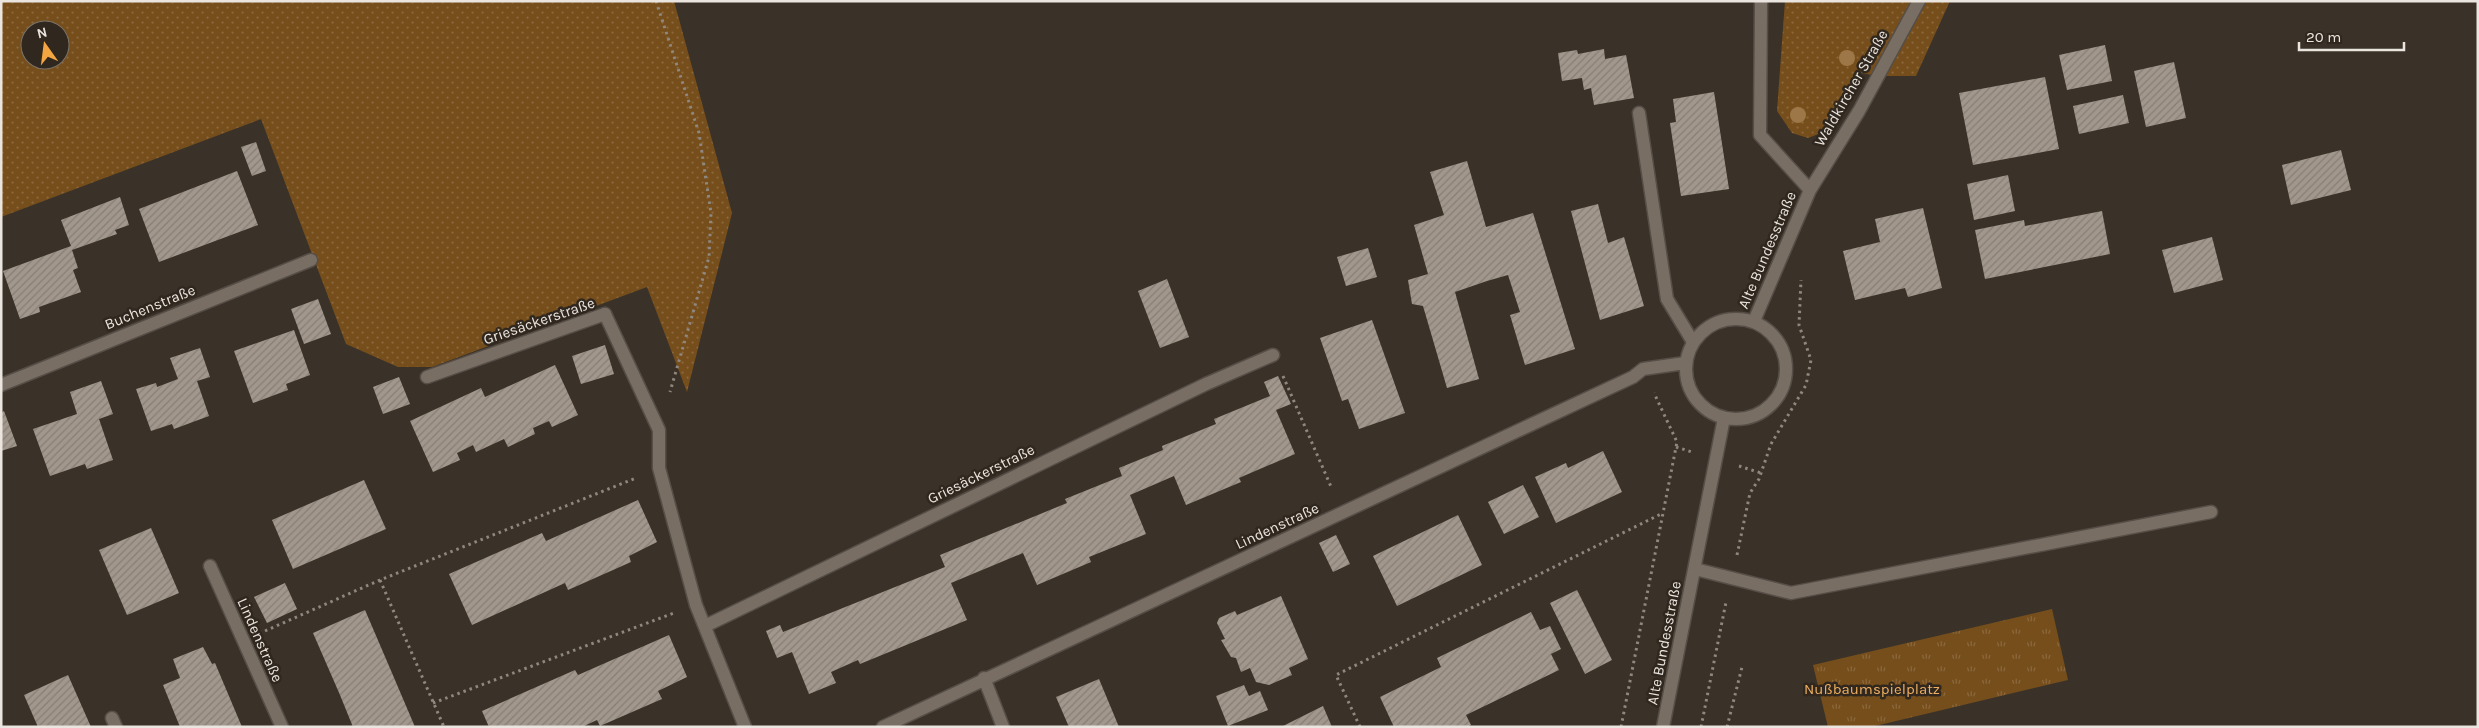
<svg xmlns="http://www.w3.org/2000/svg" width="2479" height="728" font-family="Karla,sans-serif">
<defs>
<pattern id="grass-dots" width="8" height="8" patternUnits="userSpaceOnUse" patternTransform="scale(1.25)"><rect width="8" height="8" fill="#764e1b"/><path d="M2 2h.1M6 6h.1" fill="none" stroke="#8a673c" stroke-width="1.8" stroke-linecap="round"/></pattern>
<pattern id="park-tufts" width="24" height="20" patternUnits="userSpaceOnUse" patternTransform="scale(1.25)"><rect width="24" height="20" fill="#764e1b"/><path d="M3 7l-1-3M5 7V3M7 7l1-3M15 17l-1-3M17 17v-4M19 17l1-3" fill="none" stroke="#8a673c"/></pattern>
<pattern id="building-hatch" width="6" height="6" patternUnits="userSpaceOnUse" patternTransform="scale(1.25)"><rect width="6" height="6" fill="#a2978c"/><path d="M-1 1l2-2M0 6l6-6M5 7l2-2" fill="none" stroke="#867e76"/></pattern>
</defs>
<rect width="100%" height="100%" fill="#3a3228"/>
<path fill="url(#grass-dots)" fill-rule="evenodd" d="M1,1H674L732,213L687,392L647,287L432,367H398L346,344L261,119L1,217ZM30,30H60V60H30Z
M1785,1H1950L1916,76H1878L1861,73L1821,133L1808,138L1792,133L1777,111Z"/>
<path fill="url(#park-tufts)" d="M2052,609L2068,680L1871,727H1828L1813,665Z"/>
<path fill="url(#building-hatch)" d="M2105,45L2112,81L2067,90L2059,55Z
M1604,49L1605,59L1626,55L1634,98L1594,105L1591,88L1584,90L1582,78L1562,81L1558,53L1577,50L1578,54Z
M2174,62L2186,118L2146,127L2134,71Z
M2045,77L2059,149L1973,165L1959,93Z
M1714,92L1729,189L1681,196L1670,123L1676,122L1673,99Z
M2123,95L2129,123L2079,134L2073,106Z
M256,142L266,171L252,176L241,147Z
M2341,150L2351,190L2291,205L2282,165Z
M1467,161L1486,227L1533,213L1575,349L1525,365L1510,315L1520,312L1508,275L1487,281L1455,292L1479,379L1447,388L1423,306L1412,304L1408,280L1428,274L1414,225L1444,215L1430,172Z
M237,171L258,225L159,262L139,209Z
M2008,175L2015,211L1974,220L1967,184Z
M120,197L129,225L115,230L117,234L72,250L78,268L73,270L81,292L39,307L40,312L20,319L3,271L71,246L61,220Z
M1598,204L1608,243L1624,237L1644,306L1600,320L1571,211Z
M1923,208L1942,288L1908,297L1905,288L1855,300L1843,251L1880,242L1875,219Z
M2102,211L2110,254L1985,279L1975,230L2024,220L2025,226Z
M2212,237L2223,280L2174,293L2162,250Z
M1368,248L1377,277L1346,286L1337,257Z
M1167,279L1189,337L1160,348L1138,291Z
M318,299L331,334L304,344L291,309Z
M1372,320L1405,413L1359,429L1348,399L1342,401L1320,338Z
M294,330L310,375L286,384L288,390L253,403L234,351Z
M605,345L614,374L581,384L572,356Z
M200,348L210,377L197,381L209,416L174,429L172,424L151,431L136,389L156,383L157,387L178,379L170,358Z
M555,365L578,415L552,427L549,421L533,428L535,434L508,447L504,439L476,452L473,445L457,453L460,460L433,472L410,421L481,388L485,397Z
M1278,376L1291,404L1276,410L1295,454L1239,478L1241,482L1186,505L1174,476L1130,495L1146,534L1089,557L1091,562L1037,585L1023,553L951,583L967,620L860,664L858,660L831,672L836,683L809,694L792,652L777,658L766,631L780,625L783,632L945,567L940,555L1067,503L1065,499L1122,476L1119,468L1163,450L1162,446L1216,424L1214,419L1270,396L1264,382Z
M399,377L410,404L383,414L373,387Z
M101,381L113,414L99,419L113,460L87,469L85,464L50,476L33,429L77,414L70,392Z
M4,411L17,446L1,451V413Z
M1603,451L1622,492L1556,523L1535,477L1566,463L1568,468Z
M364,480L386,529L293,569L272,520Z
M1523,485L1539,517L1504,534L1488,502Z
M638,500L657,542L629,556L631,562L568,590L565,583L472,625L449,574L542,533L546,541Z
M1458,515L1482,565L1397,606L1373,556Z
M151,528L179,593L127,615L99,550Z
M1336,535L1350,564L1333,572L1319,543Z
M285,583L297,609L267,623L254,597Z
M1577,590L1612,660L1585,674L1550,603Z
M1281,596L1308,659L1289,668L1292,675L1269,685L1256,682L1250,668L1241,672L1236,658L1231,657L1221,640L1225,639L1217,623L1219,618L1235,611L1237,615Z
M365,610L392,673L415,727H353L340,695L313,633Z
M1531,612L1540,630L1550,626L1561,649L1551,654L1559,670L1466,715L1471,725L1467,727H1394L1380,697L1441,667L1437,658Z
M669,635L687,677L658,691L662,699L600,726L597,720L582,727H489L482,711L575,670L578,675Z
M203,647L212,664L215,663L242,727H180L163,685L180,678L173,659Z
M68,675L91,727H38L24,695Z
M1099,679L1119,727H1069L1056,697Z
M1244,685L1249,696L1260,691L1268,710L1228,726L1216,696Z
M1323,706L1332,727H1281Z"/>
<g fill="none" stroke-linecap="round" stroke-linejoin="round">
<g stroke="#564e47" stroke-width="15">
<path id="lane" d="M1639,113L1667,299L1693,342
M427,377L605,314
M1695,569L1791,593L2211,512
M112,718L116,727"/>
</g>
<g stroke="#564e47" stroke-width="15">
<path id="street" d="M1761,1L1760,135L1810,190
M605,314L659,430V468L696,605L745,727
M1686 369a50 50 0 1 1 100 0a50 50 0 1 1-100 0Z
M1754,321L1810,190L1859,111L1919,1
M1,385L311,260
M210,566L282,727
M705,626L1206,384L1273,355
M984,678L1003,727
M883,727L1633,377L1643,369L1685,363
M1663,727L1724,418"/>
</g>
<path stroke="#8f8880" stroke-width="3" stroke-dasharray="2.5 4" stroke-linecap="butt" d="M656,1L699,133L711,213L709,257L670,392
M1283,376L1332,489
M1676,447L1692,452
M1739,466L1761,473
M1737,555L1750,493L1759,479L1771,444L1806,385L1811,360L1799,325L1801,280
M380,580L444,727
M265,631L380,580L636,478
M433,703L674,613
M1360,727L1336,675L1663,513
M1621,727L1677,442L1654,393
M1701,727L1726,602
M1727,727L1742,667"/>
<use href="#lane" stroke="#786e64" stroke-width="12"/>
<use href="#street" stroke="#786e64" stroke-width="12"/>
</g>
<g fill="#9e7748">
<circle cx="1847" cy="58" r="8"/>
<circle cx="1798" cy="115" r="8"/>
</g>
<g text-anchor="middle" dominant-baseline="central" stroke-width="5" stroke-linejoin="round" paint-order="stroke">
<g font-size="15" fill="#ebe5df" stroke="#30281f">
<text transform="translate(1851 88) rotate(-60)">Waldkircher Straße</text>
<text transform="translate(1767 250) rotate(-67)">Alte Bundesstraße</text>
<text transform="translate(150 307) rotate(-22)">Buchenstraße</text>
<text transform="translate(539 321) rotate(-19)">Griesäckerstraße</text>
<text transform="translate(981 474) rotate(-26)">Griesäckerstraße</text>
<text transform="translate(1277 526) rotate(-25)">Lindenstraße</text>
<text transform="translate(260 640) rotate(66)">Lindenstraße</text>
<text transform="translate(1664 643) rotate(-79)">Alte Bundesstraße</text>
</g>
<g font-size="15" fill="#f0af62" stroke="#30281f">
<text x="1872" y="689">Nußbaumspielplatz</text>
</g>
</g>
<rect width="2479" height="728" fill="none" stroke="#ebe5df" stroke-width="5"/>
<g transform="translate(45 45) rotate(346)"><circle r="24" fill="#30281f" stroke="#7b746c"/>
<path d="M0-4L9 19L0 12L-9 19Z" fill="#f2a541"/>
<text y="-8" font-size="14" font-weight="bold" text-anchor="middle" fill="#ebe5df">N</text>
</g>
<path d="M2299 42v8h105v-8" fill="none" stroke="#ebe5df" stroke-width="2.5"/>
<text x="2306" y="42" font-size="15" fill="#ebe5df" stroke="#30281f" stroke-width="4" paint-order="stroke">20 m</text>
</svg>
